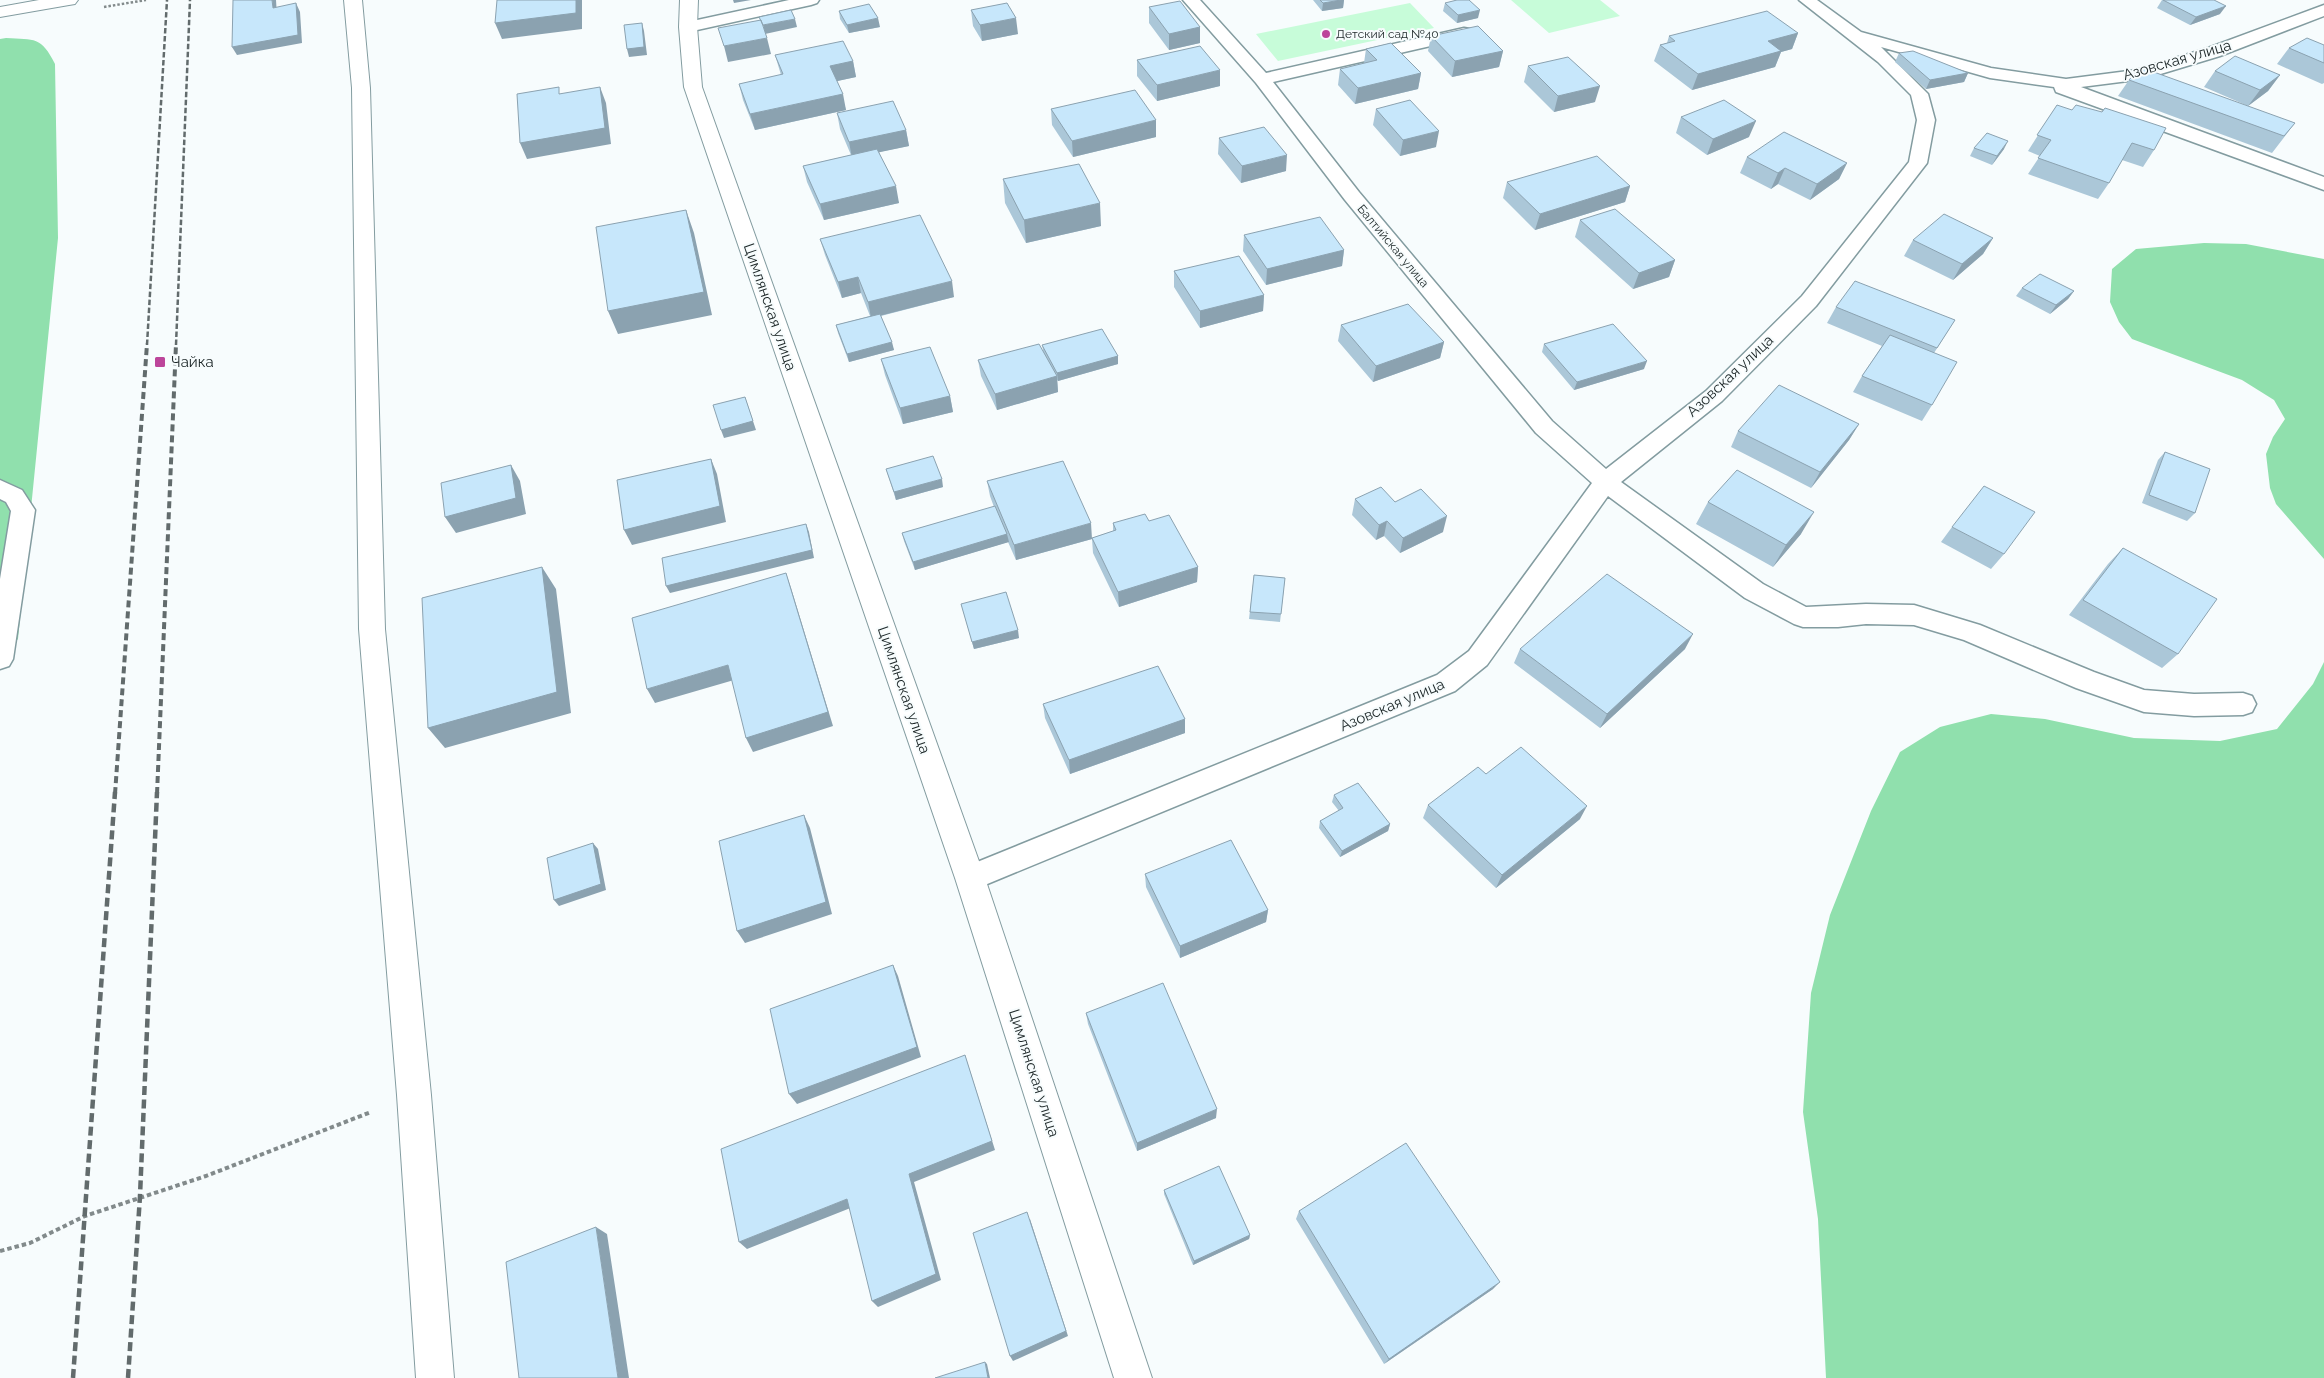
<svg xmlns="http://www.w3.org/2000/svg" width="2324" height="1378" font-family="Raleway,sans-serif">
<rect width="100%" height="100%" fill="#f7fcfd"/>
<path fill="#c7fcd9" d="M1511,0H1600L1620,16L1549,33Z
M1410,3L1434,28L1278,61L1256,34Z"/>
<path fill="#90e0ad" d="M6,38C35,40 41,36 55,64L58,238L18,639L0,659V39Z
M2204,243L2246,244L2324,259V559L2276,504L2270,488L2266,454L2273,437L2285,419L2274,400L2242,380L2132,339L2119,322L2110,302L2112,269L2136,249Z
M2324,662V1378H1826L1818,1219L1803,1112L1811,993L1830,915L1871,811L1900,752L1940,727L1991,714L2045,719L2134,738L2220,741L2277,729L2313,684Z"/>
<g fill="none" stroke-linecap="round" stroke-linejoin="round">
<g stroke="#839ca0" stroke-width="3">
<path id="lane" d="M789,0H819L817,3L811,5L688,32L682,31L680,27L682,23L688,22Z
M1183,0H1200L1266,73L1464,28L1470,29L1472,33L1470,37L1273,82L1359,192L1552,421L1606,469L1706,391L1802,296L1909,162L1917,120L1911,95L1878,62L1799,0H1817L1861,32L1991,68L2066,79L2136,70L2208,48L2324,5V16L2220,56L2144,79L2081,87L2324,177V190L2056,92L2054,87L1990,78L1881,47L1928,94L1935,120L1927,163L1816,306L1722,401L1621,482L1763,584L1806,607L1866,604L1914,605L1980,625L2094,672L2144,690L2194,694L2243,693L2252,696L2256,704L2252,712L2243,715L2194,716L2144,712L2076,688L1964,640L1914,625L1866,624L1838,627H1803L1794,624L1745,598L1608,496L1487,665L1455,691L980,887L970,891L960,887L956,878L960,869L1437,675L1469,651L1592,483L1536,433L1345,200L1256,83Z
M0,480L22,490L35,510L13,659L9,666L0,669V579L11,511L6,502L0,499Z"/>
</g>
<g stroke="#839ca0" stroke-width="2">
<path id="street" d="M39,0H78L75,4L69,5L0,17V7Z
M680,0H698L697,27L702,87L985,878L1152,1378H1114L955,878L684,87L679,27Z"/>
</g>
<g stroke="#839ca0" stroke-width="2">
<path id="secondary" d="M344,0H362L370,88L385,629L431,1095L454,1378H416L397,1095L359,629L352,88Z"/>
</g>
<path stroke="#828a8b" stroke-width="2.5" stroke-dasharray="2.5 2" stroke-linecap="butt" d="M104,7L146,0"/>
<path stroke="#828a8b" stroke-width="4" stroke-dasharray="4.5 3" stroke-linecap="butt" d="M0,1251L30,1243L85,1216L206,1176L371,1112"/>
<use href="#lane" fill="#fff" fill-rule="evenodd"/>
<use href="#street" fill="#fff" fill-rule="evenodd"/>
<use href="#secondary" fill="#fff" fill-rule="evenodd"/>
<path stroke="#626b6c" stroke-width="2.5" stroke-dasharray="5.5 2.5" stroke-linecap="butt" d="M147,345L167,0
M176,345L190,0"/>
<path stroke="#626b6c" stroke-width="4" stroke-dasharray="7 4" stroke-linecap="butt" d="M115,794L147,344
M157,794L176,344"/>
<path stroke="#626b6c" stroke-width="4.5" stroke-dasharray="9 4.5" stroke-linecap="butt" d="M73,1378L115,792
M128,1378L140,1196L157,792"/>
</g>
<path fill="#abc7d8" d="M1313,0H1344L1343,8L1322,11Z
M2162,0H2214L2220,14L2190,25L2157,8Z
M1445,3L1478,18L1457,23L1443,11Z
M1149,7L1200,27V43L1169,50L1149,23Z
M971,10L1018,34L982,41L973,26Z
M839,11L880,27L849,33L840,19Z
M1798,33L1792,49L1781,52L1775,67L1692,90L1654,61L1660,45L1667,43L1669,36Z
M1431,36L1503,51L1499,67L1452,77L1428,51Z
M2324,45V83L2322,84L2277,64L2289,48Z
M1366,49L1421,73L1418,89L1355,104L1338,85L1340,69L1364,63Z
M1899,53L1968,73L1964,82L1926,89L1895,62Z
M775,55L853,61L856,77L837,81L846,110L755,130L743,100L739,84L781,75Z
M1137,60L1220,86L1157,101L1137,76Z
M1528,66L1595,102L1554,112L1524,82Z
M2215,71L2280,75L2268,91L2248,106L2204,87Z
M2129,80L2295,123L2272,153L2118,96Z
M2057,105L2154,150L2143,167L2122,160L2109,183L2098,199L2028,174L2040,156L2028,151Z
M1051,109L1156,137L1073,157L1052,125Z
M1376,109L1436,147L1400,156L1373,125Z
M837,113L906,130L909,146L879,152L899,203L824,220L807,182L803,166L851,155L840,129Z
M1681,117L1749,137L1707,155L1676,133Z
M1219,138L1286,171L1241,183L1218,154Z
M1974,148L2004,149L1992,165L1970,156Z
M1747,157L1847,163L1839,179L1810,200L1778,184L1771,189L1740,173Z
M1003,179L1101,226L1026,243L1005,203Z
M1507,182L1630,186L1625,202L1535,230L1503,198Z
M1580,220L1675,260L1669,277L1633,289L1575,237Z
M1244,235L1344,250L1342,266L1266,285L1243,251Z
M1993,238L1983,254L1953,280L1904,256L1913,240Z
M820,239L954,297L881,316L894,350L849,362L838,333L836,325L870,316L861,293L842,298L825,255Z
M1174,271L1264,295L1263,311L1200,328L1174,287Z
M2022,288L2074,291L2068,299L2050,314L2016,296Z
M1836,307L1955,320L1934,353L1932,405L1922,421L1853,392L1862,376L1882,346L1827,323Z
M1341,325L1444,342L1440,358L1373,382L1338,341Z
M1544,344L1644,369L1574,390L1542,352Z
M1042,345L1118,356V364L1058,381L1057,380L1058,392L997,410L981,376L978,360L1043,350Z
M881,359L950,396L953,412L903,424L885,375Z
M1859,424L1849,440L1811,488L1731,447L1738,431Z
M2165,452L2195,513L2187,521L2142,503L2158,460Z
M886,469L943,487L896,500Z
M987,481L1092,538L1113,531V523L1149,521L1198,567L1197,582L1119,607L1093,553L1092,539L1016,560L1008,542L915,570L904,541L902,533L994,507L990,496Z
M1355,499L1395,502L1443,532L1400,553L1384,536L1376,540L1352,515Z
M1708,502L1801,534L1773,567L1696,524Z
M1952,527L2004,554L1991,569L1941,542Z
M2123,548L2178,654L2162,668L2069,615L2108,564Z
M1254,575L1285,578L1280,622L1249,619Z
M961,604L1019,638L974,649Z
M1520,649H1685L1600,728L1514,663Z
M1043,704L1185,719V733L1070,774L1045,718Z
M1486,774L1580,819L1496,888L1423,818L1428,805Z
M1334,795L1390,824L1388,831L1340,857L1319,828L1320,821L1339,811L1332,802Z
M1145,874L1268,910L1266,922L1180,958L1146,887Z
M1086,1013L1216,1118L1137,1151L1088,1024Z
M1164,1190L1250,1235L1249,1239L1193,1265L1164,1194Z
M1299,1211L1493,1289L1384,1364L1296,1219Z"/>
<path fill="#8ba2b0" d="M272,0H276L277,16L273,8Z
M576,0H582V29L502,39L495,23Z
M733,0H751L734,3Z
M1341,0H1344L1343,8L1322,11L1323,3Z
M296,3L300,12L302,43L237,55L232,47Z
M2226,6L2220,14L2190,25L2196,17Z
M1480,10L1478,18L1457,23L1458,15Z
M878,18L880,27L849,33L847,25Z
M1016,18L1018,34L982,41L980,25Z
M795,19L797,27L765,34L763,25Z
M642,23L644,31L647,55L629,57L627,49Z
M1200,27V43L1169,50V34Z
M1798,33L1792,49L1781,52L1775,67L1692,90L1698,74L1768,41Z
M767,38L771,54L728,62L724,46Z
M1503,51L1499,67L1452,77L1455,61Z
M853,61L856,77L833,82L830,66Z
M1220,70V86L1157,101V85Z
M1421,73L1418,89L1355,104L1358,88Z
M1968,73L1964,82L1926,89L1930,80Z
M2280,75L2268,91L2248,106L2260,90Z
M1600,86L1595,102L1554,112L1558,96Z
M600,87L606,103L611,144L527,159L520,143Z
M843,94L846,110L755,130L750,114Z
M1156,120V137L1073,157L1072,141Z
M1756,121L1749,137L1707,155L1713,139Z
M906,130L909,146L852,158L849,142Z
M1439,131L1436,147L1400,156L1403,140Z
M2008,141L2004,149L1992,165L1997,156Z
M1287,155L1286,171L1241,183L1242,166Z
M1847,163L1839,179L1810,200L1817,184Z
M1785,168L1778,184L1771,189L1778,173Z
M896,186L899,203L824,220L820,204Z
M1630,186L1625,202L1535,230L1540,214Z
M1100,203L1101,226L1026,243L1024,220Z
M686,210L694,233L712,315L618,334L608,311Z
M1993,238L1983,254L1953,280L1962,264Z
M1344,250L1342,266L1266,285L1267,269Z
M1675,260L1669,277L1633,289L1639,273Z
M858,277L861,293L842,298L838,282Z
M952,281L954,297L871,318L868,302Z
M2074,291L2068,299L2050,314L2056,305Z
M1264,295L1263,311L1200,328V311Z
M892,342L894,350L849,362L847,354Z
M1444,342L1440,358L1373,382L1376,366Z
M1118,356V364L1058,381L1057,373Z
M1647,361L1644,369L1574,390L1577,382Z
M1057,376L1058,392L997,410L995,394Z
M950,396L953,412L903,424L900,408Z
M745,397L756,430L724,438L721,430Z
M1859,424L1849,440L1811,488L1820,472Z
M711,459L717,474L726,522L632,545L624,530Z
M511,465L520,481L526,514L456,533L445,517Z
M942,479L943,487L896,500L894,492Z
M1814,512L1801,534L1773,567L1786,545Z
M1447,516L1443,532L1400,553L1403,538Z
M1387,521L1384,536L1376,540L1379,525Z
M1091,523L1092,539L1016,560L1014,545Z
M806,524L809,532L814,558L670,593L666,586Z
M1007,534L1009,542L915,570L913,562Z
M542,567L556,589L571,713L445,748L428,728Z
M1198,567L1197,582L1119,607L1118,592Z
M786,573L791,588L833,726L753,752L746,738Z
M1018,630L1019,638L974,649L972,642Z
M1693,634L1685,649L1600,728L1607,714Z
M728,665L734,680L655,703L647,689Z
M1185,719V733L1070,774L1069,760Z
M1587,806L1580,819L1496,888L1502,875Z
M804,815L810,828L832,914L745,943L737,931Z
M1390,824L1388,831L1340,857L1342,851Z
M593,843L598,849L606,890L559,906L554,900Z
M1268,910L1266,922L1180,958V946Z
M893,965L898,976L921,1057L797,1104L789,1094Z
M965,1055L995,1150L914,1182L941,1280L878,1307L872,1301L909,1174Z
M1217,1109L1216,1118L1137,1151V1143Z
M847,1199L853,1207L747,1249L739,1242Z
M1030,1219L1068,1336L1013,1361L1010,1356Z
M596,1227L607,1234L629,1378H618Z
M1250,1235L1249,1239L1193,1265L1194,1261Z
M1500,1282L1493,1289L1384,1364L1389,1359Z
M985,1362L987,1364L990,1378H988Z"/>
<path fill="#c7e7fb" stroke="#8ba2b0" d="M233,0H272L273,8L296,3L298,35L232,47Z
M497,0H576V13L495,23Z
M1320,0H1341L1323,3Z
M1457,0H1469L1480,10L1458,15L1445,3Z
M2163,0H2214L2226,6L2196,17Z
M1180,1L1200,27L1169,34L1149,7Z
M1007,3L1016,18L980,25L971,10Z
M869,4L878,18L847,25L839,11Z
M791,10L795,19L763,25L759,17Z
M1767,11L1798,33L1768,41L1781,51L1698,74L1660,45L1675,41L1669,36Z
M761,20L767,38L724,46L718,28Z
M642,23L644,47L627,49L624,25Z
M1478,26L1503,51L1455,61L1431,36Z
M2307,38L2324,45V63L2289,48Z
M843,41L853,61L830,66L843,94L750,114L739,84L783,74L775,55Z
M1391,43L1421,73L1358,88L1340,69L1377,60L1366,49Z
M1200,46L1220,70L1157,85L1137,60Z
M1913,51L1968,73L1930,80L1899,53Z
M2235,56L2280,75L2260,90L2215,71Z
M1568,57L1600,86L1558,96L1528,66Z
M2140,67L2295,123L2284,136L2129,80Z
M559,87V94L600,87L605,128L520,143L517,94Z
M1135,90L1156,120L1072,141L1051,109Z
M1410,100L1439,131L1403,140L1376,109Z
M1724,100L1756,121L1713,139L1681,117Z
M893,101L906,130L849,142L837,113Z
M2057,105L2072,110L2076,105L2102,112L2105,108L2166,128L2154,150L2132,143L2109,183L2038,158L2051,140L2037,135Z
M1264,127L1287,155L1242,166L1219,138Z
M1784,132L1847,163L1817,184L1785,168L1778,173L1747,157Z
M1987,133L2008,141L1997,156L1974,148Z
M877,149L896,186L820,204L803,166Z
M1597,156L1630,186L1540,214L1507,182Z
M1079,164L1100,203L1024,220L1003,179Z
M1615,209L1675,260L1639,273L1580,220Z
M686,210L704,292L608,311L596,227Z
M1944,214L1993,238L1962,264L1913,240Z
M920,215L952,281L868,302L858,277L838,282L820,239Z
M1320,217L1344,250L1267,269L1244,235Z
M1239,256L1264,295L1200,311L1174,271Z
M2040,274L2074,291L2056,305L2022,288Z
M1855,281L1955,320L1937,348L1836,307Z
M1408,304L1444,342L1376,366L1341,325Z
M880,314L892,342L847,354L836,325Z
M1613,324L1647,361L1577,382L1544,344Z
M1102,329L1118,356L1057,373L1042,345Z
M1890,335L1957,362L1932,405L1862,376Z
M1039,344L1057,376L995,394L978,360Z
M930,347L950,396L900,408L881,359Z
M1779,385L1859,424L1820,472L1738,431Z
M745,397L753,421L721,430L713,405Z
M2165,452L2210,469L2195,513L2149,495Z
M933,456L942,479L894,492L886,469Z
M711,459L720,506L624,530L617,480Z
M1063,461L1091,523L1014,545L987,481Z
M511,465L516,498L445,517L441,483Z
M1737,470L1814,512L1786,545L1708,502Z
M1984,486L2035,512L2004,554L1952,527Z
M1381,487L1395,502L1421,489L1447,516L1403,538L1387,521L1379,525L1355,499Z
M995,506L1007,534L913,562L902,533Z
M1145,514L1149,521L1169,515L1198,567L1118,592L1092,538L1116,530L1113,523Z
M806,524L812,550L666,586L662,558Z
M2123,548L2217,599L2178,654L2083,600Z
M542,567L557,692L428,728L422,598Z
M786,573L828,712L746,738L728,665L647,689L632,618Z
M1607,574L1693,634L1607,714L1520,649Z
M1254,575L1285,578L1281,614L1250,612Z
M1006,592L1018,630L972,642L961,604Z
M1158,666L1185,719L1069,760L1043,704Z
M1521,747L1587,806L1502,875L1428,805L1478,767L1486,774Z
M1358,783L1390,824L1342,851L1320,821L1343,808L1334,795Z
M804,815L826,902L737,931L719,841Z
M1231,840L1268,910L1180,946L1145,874Z
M593,843L601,884L554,900L547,858Z
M893,965L917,1047L789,1094L770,1009Z
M1163,983L1217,1109L1137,1143L1086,1013Z
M965,1055L992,1141L909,1174L936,1274L872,1301L847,1199L739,1242L721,1149Z
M1406,1143L1500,1282L1389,1359L1299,1211Z
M1219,1166L1250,1235L1194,1261L1164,1190Z
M1027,1212L1066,1331L1010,1356L973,1233Z
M596,1227L618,1378H519L506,1262Z
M985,1362L988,1378H935Z"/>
<g fill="#bc459a" stroke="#f7fcfd" stroke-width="2">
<circle cx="1326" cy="34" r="5"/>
<rect x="154" y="356" width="12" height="12" rx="2.5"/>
</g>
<g text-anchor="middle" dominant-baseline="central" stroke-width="4" stroke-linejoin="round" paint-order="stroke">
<g font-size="12" fill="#1b2526" stroke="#f7fcfd" text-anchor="start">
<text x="1336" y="34">Детский сад №40</text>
</g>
<g font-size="12" fill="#1b2526" stroke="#f7fcfd">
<text transform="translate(1393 246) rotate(50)">Балтийская улица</text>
</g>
<g font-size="15" fill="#1b2526" stroke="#f7fcfd">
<text transform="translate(2177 60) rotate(-16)">Азовская улица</text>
<text transform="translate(770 307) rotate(71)">Цимлянская улица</text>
<text transform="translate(1730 376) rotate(-43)">Азовская улица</text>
<text transform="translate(904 690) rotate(71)">Цимлянская улица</text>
<text transform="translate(1392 705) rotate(-23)">Азовская улица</text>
<text transform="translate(1034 1073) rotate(72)">Цимлянская улица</text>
</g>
<g font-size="15" fill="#1b2526" stroke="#f7fcfd" text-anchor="start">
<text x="171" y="362">Чайка</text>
</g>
</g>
</svg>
